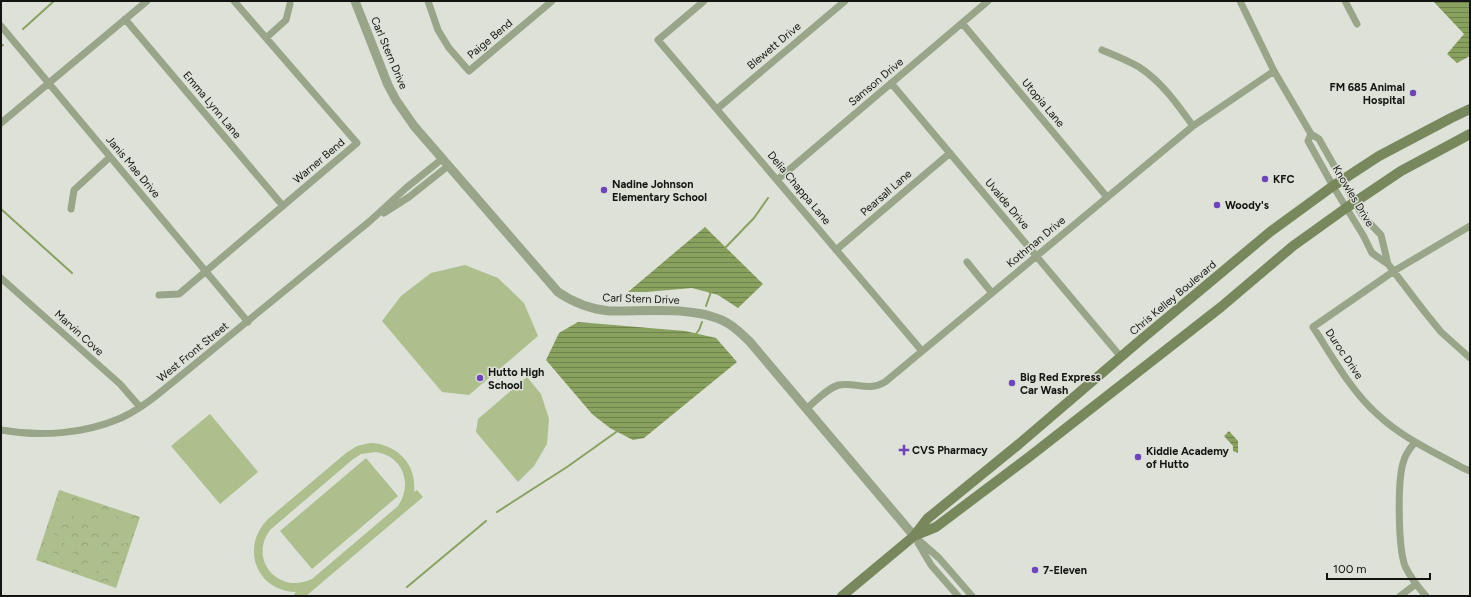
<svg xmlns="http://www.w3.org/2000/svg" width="1471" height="597" font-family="Figtree,sans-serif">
<defs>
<pattern id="park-crowns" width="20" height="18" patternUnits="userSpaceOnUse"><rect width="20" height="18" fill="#acbf8d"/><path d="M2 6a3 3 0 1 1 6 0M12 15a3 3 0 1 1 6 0" fill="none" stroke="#93a379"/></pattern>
<pattern id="water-rules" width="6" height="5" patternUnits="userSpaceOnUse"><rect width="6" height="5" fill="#89a15e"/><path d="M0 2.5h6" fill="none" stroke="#6f824c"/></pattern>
</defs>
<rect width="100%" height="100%" fill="#dde1d8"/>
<path fill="url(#park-crowns)" d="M59,490L140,517L116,588L36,560Z"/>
<path fill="#acbf8d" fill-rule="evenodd" d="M465,265L498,278L524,303L538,336L469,395L442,392L382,321L401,296L431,273Z
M527,377L541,394L549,419L547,444L534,466L518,482L476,432L478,419Z
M210,414L258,472L220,504L171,446Z
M370,443C397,444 417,464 414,492L417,490L423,497L306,596H294V595L296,592C256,591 240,547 268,519L346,453L357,446ZM376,452C403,456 413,484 398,506L312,579C279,595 248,560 270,530L352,460L361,454Z
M366,458L398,496L312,569L280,531Z
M61,496L72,500L64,523L53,519Z
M79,502L89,506L81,529L71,526Z
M106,511L117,515L109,538L98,535Z
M123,518L134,521L126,544L116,541Z
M48,532L59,536L51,559L41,555Z
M66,538L77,542L69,565L58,561Z
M93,548L104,551L96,574L85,571Z
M111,553L122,557L114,580L103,577Z"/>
<path fill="url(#water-rules)" d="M1433,1H1470V56L1457,63L1447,54L1464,34Z
M705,227L763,284L738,308L718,295L692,288L646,292H628Z
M578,322L685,331L716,338L737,362L644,438L633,440L610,428L592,414L546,360L559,333Z
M1229,431L1238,441V453L1233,451V446L1224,436Z"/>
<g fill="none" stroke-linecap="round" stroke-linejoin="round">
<path stroke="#89a15e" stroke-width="2" d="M23,29L54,1
M1,46L3,45
M1,209L72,273
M725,248L754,218L768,198
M706,306L711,292
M695,335L699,330L702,322
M497,512L567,467L619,430
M407,587L486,521"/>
<path stroke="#99a588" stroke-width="7" d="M428,1L438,30L449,48L469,71L552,1
M704,1L658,40L922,351
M1240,1L1274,71L1311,134L1319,139L1362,215L1381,235L1388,264
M1345,1L1357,24
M125,19L283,206
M962,23L1107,197
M1,26L248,322
M266,38L286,20L290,4
M1102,50C1114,55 1127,60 1139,67C1161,81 1178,105 1193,126
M891,83L1121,357
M717,109L845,1
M1,123L147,1
M1311,134L1308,141L1333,186L1363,235L1372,253L1388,264L1424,311L1441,332L1470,358
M777,180L988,1
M71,209L74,190L110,157
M384,213L409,197L448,166
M1470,226L1394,271L1313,327C1332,356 1351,391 1377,414C1401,437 1434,452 1463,468L1470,471
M836,250L950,153
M967,262L992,293
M1,278L120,384L140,407
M159,295L179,294L357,143L234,1
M806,409C816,401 827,388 839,385C856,382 868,392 885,382L1193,126L1274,71
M1,430C41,437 84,434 121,418C136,411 150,401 162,391L370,221L406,188L442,159
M1415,442C1411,447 1406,453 1404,460C1397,478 1398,547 1405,566C1410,577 1418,587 1426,596
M914,536L939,558L972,596
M918,543L931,565L958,596
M1400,596L1416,584"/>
<path stroke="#99a588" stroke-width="9" d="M355,1L388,85L396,100L414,126L558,292C574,303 590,309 609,311C644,312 700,305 729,324C737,329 744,336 750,342L914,536"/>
<path stroke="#78885d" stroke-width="10" d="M916,535L936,527L1029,457L1221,307L1293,246L1346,208L1401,171L1470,134
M842,596L914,536L927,519L1019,444L1137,343L1270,232L1333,186L1379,156L1451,118L1470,109"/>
</g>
<g fill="#6e43bb" stroke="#dde1d8" stroke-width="1.5">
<circle cx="1413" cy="93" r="4"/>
<circle cx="1265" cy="179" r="4"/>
<circle cx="604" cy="190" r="4"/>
<circle cx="1217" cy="205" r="4"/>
<circle cx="480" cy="378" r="4"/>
<circle cx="1012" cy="383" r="4"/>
<path d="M902 444h4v4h4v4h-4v4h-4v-4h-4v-4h4z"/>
<circle cx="1138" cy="457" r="4"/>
<circle cx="1035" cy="570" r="4"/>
</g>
<g text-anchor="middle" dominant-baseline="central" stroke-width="3" stroke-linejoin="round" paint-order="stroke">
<g font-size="11" fill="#131411" stroke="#dde1d8">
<text transform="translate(490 39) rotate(-40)">Paige Bend</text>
<text transform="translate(774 46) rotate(-40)">Blewett Drive</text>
<text transform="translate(389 53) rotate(67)">Carl Stern Drive</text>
<text transform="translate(876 82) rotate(-40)">Samson Drive</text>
<text transform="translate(1043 103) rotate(50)">Utopia Lane</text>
<text transform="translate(212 105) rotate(50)">Emma Lynn Lane</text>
<text transform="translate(319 161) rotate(-40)">Warner Bend</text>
<text transform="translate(133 167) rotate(50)">Janis Mae Drive</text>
<text transform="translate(799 188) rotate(50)">Delia Chappa Lane</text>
<text transform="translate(886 193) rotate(-41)">Pearsall Lane</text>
<text transform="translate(1353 196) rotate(59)">Knowles Drive</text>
<text transform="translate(1007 204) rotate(50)">Uvalde Drive</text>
<text transform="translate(1036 242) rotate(-40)">Kothman Drive</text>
<text transform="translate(1173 298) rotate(-40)">Chris Kelley Boulevard</text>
<text transform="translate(641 299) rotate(2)">Carl Stern Drive</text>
<text transform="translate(79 333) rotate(42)">Marvin Cove</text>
<text transform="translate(193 352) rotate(-39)">West Front Street</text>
<text transform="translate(1344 354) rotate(56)">Duroc Drive</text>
</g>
<g font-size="11" font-weight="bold" fill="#131411" stroke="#dde1d8" text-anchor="start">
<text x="1405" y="87" text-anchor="end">FM 685 Animal<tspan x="1405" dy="13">Hospital</tspan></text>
<text x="1273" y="179">KFC</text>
<text x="612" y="184">Nadine Johnson<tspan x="612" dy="13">Elementary School</tspan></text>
<text x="1225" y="205">Woody's</text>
<text x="488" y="372">Hutto High<tspan x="488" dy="13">School</tspan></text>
<text x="1020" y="377">Big Red Express<tspan x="1020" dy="13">Car Wash</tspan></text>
<text x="912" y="450">CVS Pharmacy</text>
<text x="1146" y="451">Kiddie Academy<tspan x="1146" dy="13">of Hutto</tspan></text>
<text x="1043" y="570">7-Eleven</text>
</g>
</g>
<rect width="1471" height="597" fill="none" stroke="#131411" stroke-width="4"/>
<path d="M1327 573v6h103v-6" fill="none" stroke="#131411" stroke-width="2"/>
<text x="1333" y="573" font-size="12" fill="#131411" stroke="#dde1d8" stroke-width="3" paint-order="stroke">100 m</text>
</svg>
